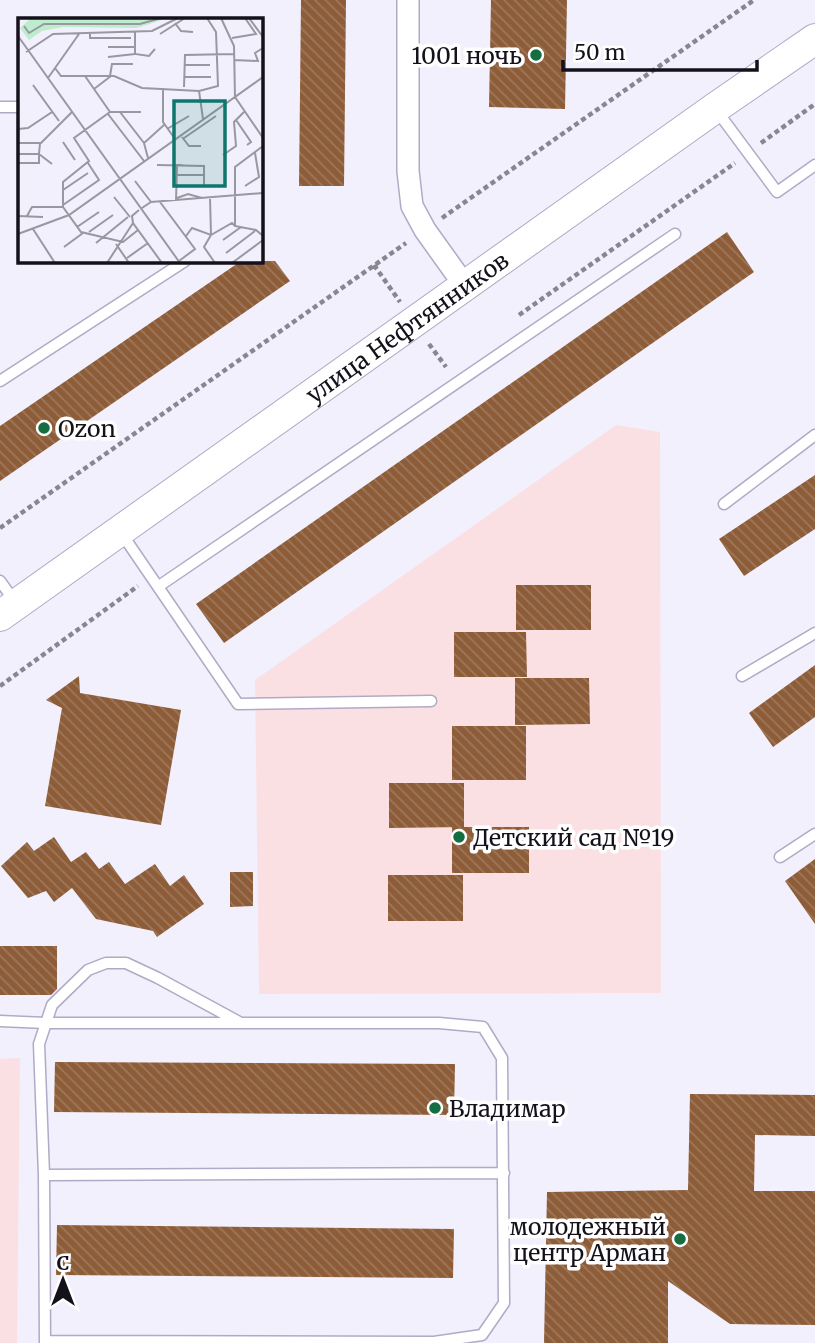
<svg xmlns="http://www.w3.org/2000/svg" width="815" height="1343" font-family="Merriweather,serif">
<defs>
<pattern id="building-back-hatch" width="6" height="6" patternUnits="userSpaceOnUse" patternTransform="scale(1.75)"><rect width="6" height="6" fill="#8e5d37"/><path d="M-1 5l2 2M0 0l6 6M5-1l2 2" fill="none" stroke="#9b785f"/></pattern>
</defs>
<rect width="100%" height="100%" fill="#f2f0fc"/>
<path fill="#fbe0e3" d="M616,425L660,432L661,993L259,994L255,680Z
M20,1058L17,1343H0V1059Z"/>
<path fill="url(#building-back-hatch)" d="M301,0H346L344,186H299Z
M491,0H567L565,109L489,107Z
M727,232L754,272L224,643L196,604Z
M241,261H275L290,281L0,481V426Z
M815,475V529L744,576L719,539Z
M516,585H591V630H516Z
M454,632H526L527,677H454Z
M815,665V717L773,747L749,713Z
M79,676L80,693L181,710L161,825L45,806L62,708L46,700Z
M515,678H589L590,724L515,725Z
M452,726H526V780H452Z
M389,783H464V827L389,828Z
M452,827H529V873H452Z
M54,837L71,862L86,852L99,869L109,862L125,884L155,864L170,886L184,875L204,904L157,937L153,931L96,919L72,888L54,902L46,891L28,898L1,866L27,842L34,851Z
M815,859V924L785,881Z
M230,872H253V906L230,907Z
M388,875H463V921H388Z
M0,946H57V989L51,995H0Z
M55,1062L455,1064L454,1115L54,1112Z
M690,1094L815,1095V1136L755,1135L754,1191H815V1325L730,1324L668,1281V1343H544L547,1192L688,1190Z
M57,1225L454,1229L453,1278L56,1275Z"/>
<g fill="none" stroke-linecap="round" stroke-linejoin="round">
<g stroke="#b0aac6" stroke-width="13">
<path id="lane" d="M0,107H19
M717,111L777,192L815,165
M0,381L185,261
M724,504L815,435
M122,534L238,704L431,701
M0,581L15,602
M159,586L675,234
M742,676L815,633
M780,857L815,834
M0,1021L46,1023H439L483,1027L502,1058L504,1303L482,1335L434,1342L45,1341
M44,1175L504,1173
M45,1343L44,1175L39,1044L52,1005L88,970L106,963H126L158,978L239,1022"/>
</g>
<g stroke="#b0aac6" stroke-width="24">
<path id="street" d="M408,0V171L412,206L425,230L465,286"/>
</g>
<g stroke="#b0aac6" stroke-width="32">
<g id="secondary">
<path id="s1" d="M0,616L715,108L815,39"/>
</g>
</g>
<path stroke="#898691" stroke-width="4.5" stroke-dasharray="5 3.5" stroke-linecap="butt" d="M761,143L815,104
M442,218L754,0
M374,265L400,302
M519,315L735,163
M429,344L446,367
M0,528L406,243
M0,686L138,586"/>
<use href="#lane" stroke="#fff" stroke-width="10"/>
<use href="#street" stroke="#fff" stroke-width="21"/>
<use href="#secondary" stroke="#fff" stroke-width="30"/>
</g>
<g fill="#146e42" stroke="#fff" stroke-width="2.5">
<circle cx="536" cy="55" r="7"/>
<circle cx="44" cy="428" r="7"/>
<circle cx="459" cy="837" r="7"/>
<circle cx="435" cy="1108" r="7"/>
<circle cx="680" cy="1239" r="7"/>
</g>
<g text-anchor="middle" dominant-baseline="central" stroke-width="7" stroke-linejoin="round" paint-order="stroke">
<g font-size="23" fill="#14111b" stroke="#fff" text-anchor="start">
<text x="522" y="55" text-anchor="end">1001 ночь</text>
<text x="58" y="428">Ozon</text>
<text x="473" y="837">Детский сад №19</text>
<text x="449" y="1108">Владимар</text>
<text x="666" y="1226" text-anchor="end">молодежный<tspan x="666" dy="26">центр Арман</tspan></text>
</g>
<g font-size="23" fill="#14111b" stroke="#fff">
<text stroke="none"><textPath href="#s1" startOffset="499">улица Нефтянников</textPath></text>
</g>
</g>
<g transform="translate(18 18)">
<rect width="245" height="245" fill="#f2f0fc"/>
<path d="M13,0H150L119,10L45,9L24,13L11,22L2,10Z" fill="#bdedcd"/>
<path fill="none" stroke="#9997a2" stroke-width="2" d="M203,0L216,28L217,79L245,120M231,0L245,19M157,5L163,13L175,14M6,8L11,15L26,6H122L143,0M72,14V20H113M117,14V36L131,38L137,31M142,16L167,0M0,18L162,245M214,20L238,16L227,0M90,29H117M8,34L35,16L134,13L160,0M90,39L117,36M216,42L240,43L237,35L245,30M166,47H192M37,50L43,58H96L124,70L181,73M67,58L92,94M92,58L94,46H115M166,59H193M30,60L61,16M15,67L41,103M166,69L167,37L216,36M145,70V104L157,121M76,71L93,58M102,94L126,125M90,96L126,143M185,101L181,73L200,68L198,14L189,0M218,102L233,124L229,127M0,111L10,110L34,94M149,111L171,98M164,119L171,128H183M166,120L198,98M45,124L57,142M0,125H23L54,94M245,128L217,149V208L238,212L245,218M0,136H21L22,125M205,137L218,128L216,104L226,94M130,140L126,125L146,107M0,145H21V136L34,146M139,147L186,148V168H158M158,157H187M117,163L133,184M227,168L241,159L237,135M45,172L70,155M96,179L112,199M192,179L193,217L186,229L197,245M159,180L170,176L184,180M158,183L159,147L170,148M142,184L177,231L161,243M45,187L81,162L70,145M124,190L133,184L245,175M121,192L114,198L115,205L144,245M0,198L25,199M9,198L14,189H45M59,209L81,194M15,211L37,245M120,212L105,224L63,214L45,189V164L71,143L56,120L92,94H123M71,214L95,197M0,216L51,197L245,59M168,218L174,210L193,217L214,205L217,208M205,222L223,209M78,225L110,199M98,226L111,245M46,229L65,215M208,235L237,213M109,240L130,225M89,245L115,205M214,245L245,222"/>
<path fill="#0f766e" fill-opacity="0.15" stroke="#0f766e" stroke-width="3.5" d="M156,83H207V168H156Z"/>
<rect width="245" height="245" fill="none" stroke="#14111b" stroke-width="3.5"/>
</g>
<g transform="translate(63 1280)" stroke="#ffffff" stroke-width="5" paint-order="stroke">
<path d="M0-5L12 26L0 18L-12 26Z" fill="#14111b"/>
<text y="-10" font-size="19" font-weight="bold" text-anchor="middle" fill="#14111b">С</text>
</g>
<path d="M563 60v10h194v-10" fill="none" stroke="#14111b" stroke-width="3.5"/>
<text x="574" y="60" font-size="21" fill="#14111b" stroke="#ffffff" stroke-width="5" paint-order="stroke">50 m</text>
</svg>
